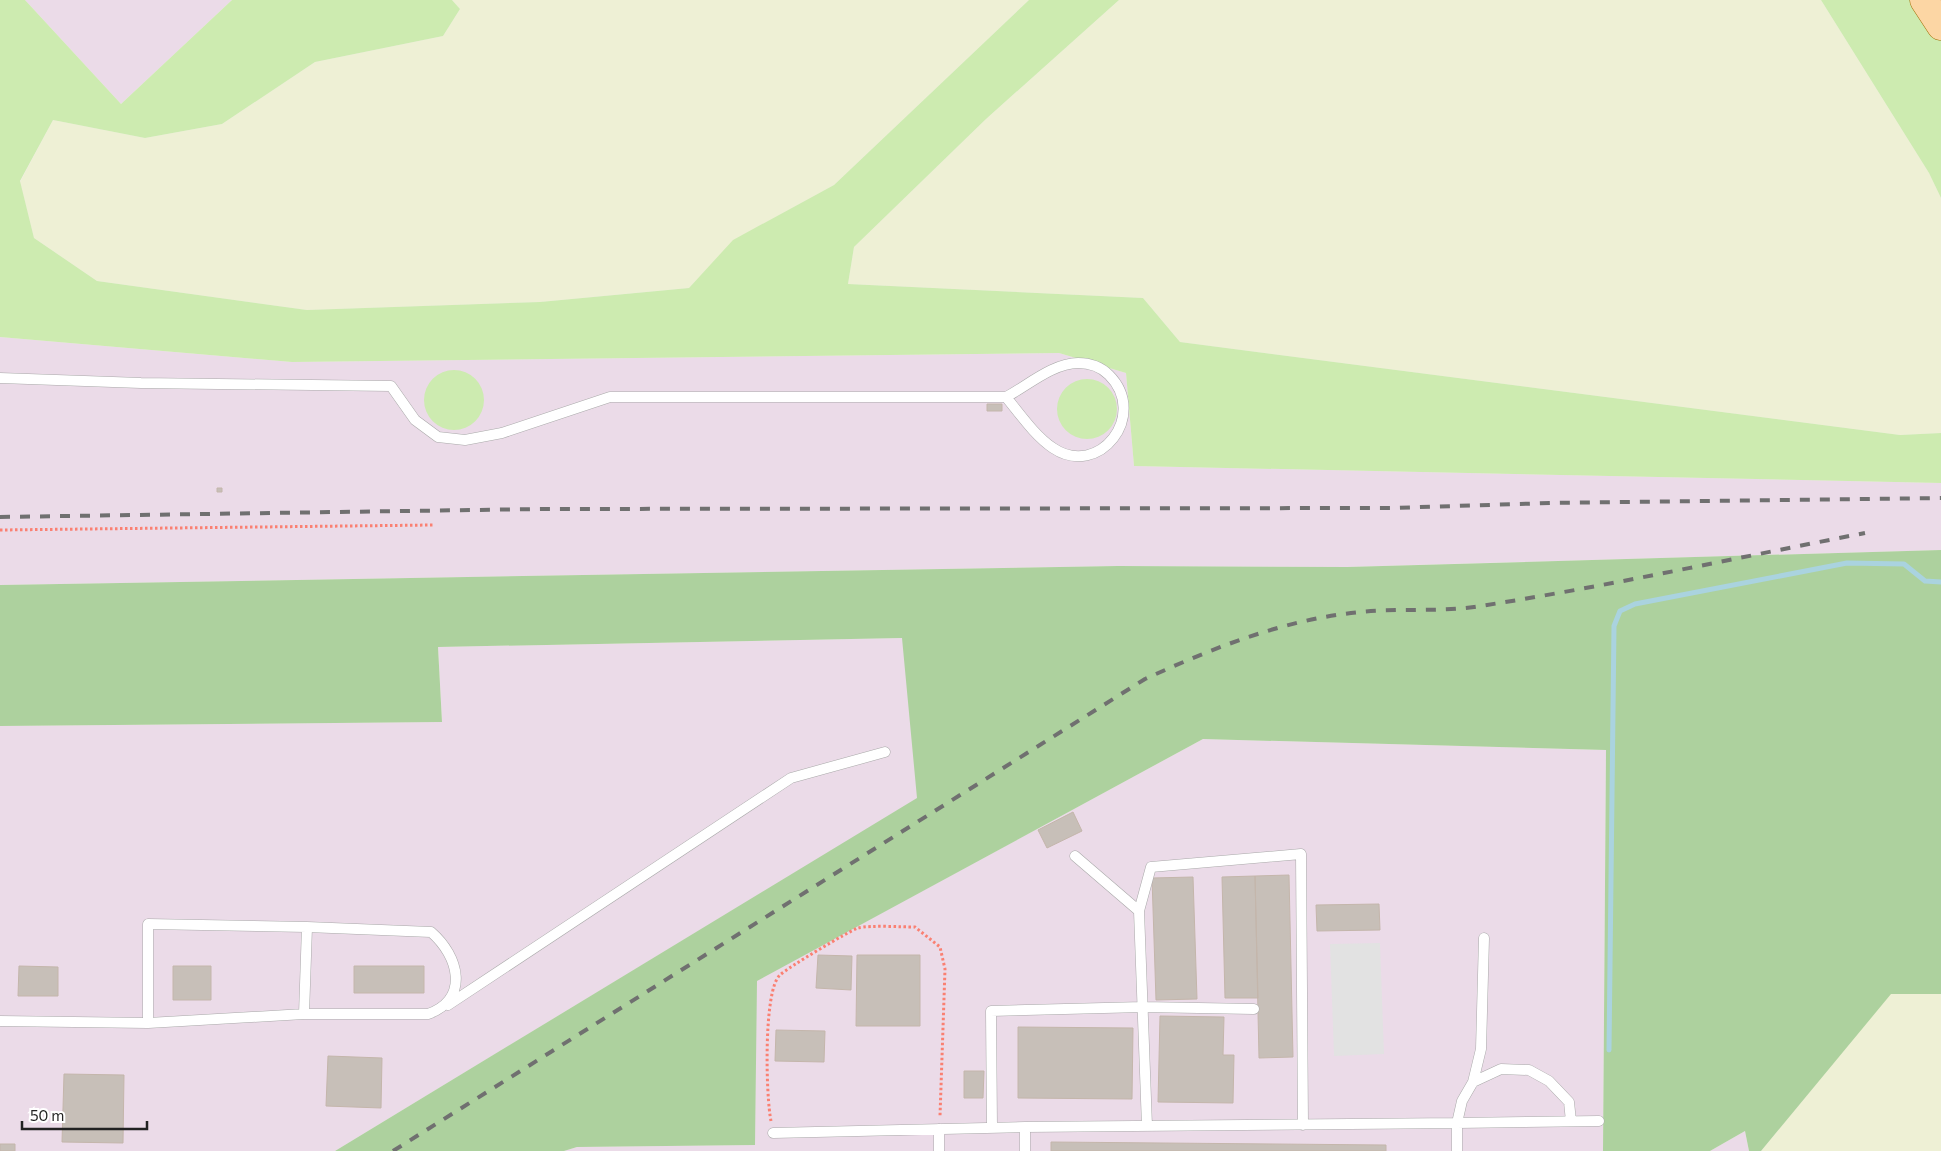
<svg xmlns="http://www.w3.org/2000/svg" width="1941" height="1151" font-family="Commissioner,sans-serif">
<rect width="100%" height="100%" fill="#f2efe9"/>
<path fill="#ebdbe8" d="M25,0H232L121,104Z
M0,337L292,362L1059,353L1126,373L1134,466L1941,483V550L1346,567L1118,566L0,585Z
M903,638L918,798L335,1151H0V726L442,722L438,647Z
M1203,739L1606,750L1603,1151H564L577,1147L755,1145L756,981Z
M1745,1131L1749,1151H1710Z"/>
<path fill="#eef0d5" d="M452,0H1029L834,185L734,240L689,288L540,302L307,310L97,281L34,238L20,182L53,120L145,138L222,124L315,62L443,36L460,9Z
M1119,0H1821L1929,173L1941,198V433L1900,435L1180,342L1143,298L848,284L854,247L986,119Z
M1891,993L1941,994V1151H1761Z"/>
<path fill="#cdebb0" d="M0,0H25L121,104L232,0H452L460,9L443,36L315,62L222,124L145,138L53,120L20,181L34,238L97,281L307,310L540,302L689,288L733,240L834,185L1029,0H1119L986,119L854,247L848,284L1143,298L1180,342L1900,435L1941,433V483L1134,466L1126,373L1059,353L292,362L0,337Z
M1821,0H1941V198L1929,173Z
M424 400a30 30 0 1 1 60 0a30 30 0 1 1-60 0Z
M1057 409a30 30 0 1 1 60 0a30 30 0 1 1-60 0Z"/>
<path fill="#add19e" d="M1941,550V994H1891L1761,1151H1749L1745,1131L1710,1151H1603L1606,750L1203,739L757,981L755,1145L577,1147L564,1151H335L917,798L902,638L438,647L442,722L0,726V585L1118,566L1347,567Z"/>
<path fill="#e2e2e2" d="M1380,943L1384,1054L1334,1056L1330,944Z"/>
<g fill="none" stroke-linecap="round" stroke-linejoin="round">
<path stroke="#aad3df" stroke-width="5" d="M1609,1050L1614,626L1620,611L1635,604L1847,563L1904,564L1925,581L1941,582"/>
</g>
<path fill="#c7bfb8" stroke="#c4b6ab" d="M987,404H1002V411H987Z
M217,488H222V492H217Z
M1073,812L1082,831L1047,848L1038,830Z
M1289,875L1293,1057L1259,1058L1255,876Z
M1255,876L1258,998H1225L1222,877Z
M1193,877L1197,999L1156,1000L1152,878Z
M1379,904L1380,930L1317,931L1316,905Z
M818,955L852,956L851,990L816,988Z
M857,955H920V1026H856Z
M19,966L58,967V996H18Z
M173,966H211V1000H173Z
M354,966H424V993H354Z
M1160,1016L1224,1017L1223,1055H1234L1233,1103L1158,1102Z
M1018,1027L1133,1028L1132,1099L1018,1098Z
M776,1030L825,1031L824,1062L775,1061Z
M328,1056L382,1058L381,1108L326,1106Z
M964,1071H984L983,1098H964Z
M64,1074L124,1075L123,1143L62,1142Z
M1051,1142L1386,1145V1151H1051Z
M0,1144H15V1151H0Z"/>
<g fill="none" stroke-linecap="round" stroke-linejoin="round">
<g stroke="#a9a9a9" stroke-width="11">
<path id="service" d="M0,378L141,383L391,386L415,420L438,437L465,440L502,433L610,397H1006C1027,386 1053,363 1078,363C1089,363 1101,367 1109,375C1149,415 1099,479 1053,448C1035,436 1020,414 1006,397
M1075,856L1139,911
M1484,938L1481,1049L1473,1082L1462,1101L1457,1123L1599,1121
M448,1005L791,778L885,752
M304,1014L307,927
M0,1021L148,1023L304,1014H428C470,999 459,956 431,932L307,927L148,924V1023
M1473,1082L1501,1069L1529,1070L1549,1081L1569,1102L1571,1121
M1147,1126L1139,911L1151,867L1301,854L1303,1125
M992,1128L991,1011L1143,1007L1254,1009
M773,1133L1025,1127
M939,1151V1129
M1025,1151V1127L1457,1123V1151"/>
</g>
<g stroke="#a06b00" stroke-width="29">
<path id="primary" d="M1924,0L1941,26"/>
</g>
<path stroke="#fa8072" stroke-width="3" stroke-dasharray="2.5 2.5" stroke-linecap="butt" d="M0,530L433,525
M771,1121C766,1098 763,990 780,975C787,968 849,931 858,928C870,925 902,927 915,927L940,947L945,969L940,1116"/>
<use href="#service" stroke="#fff" stroke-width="10"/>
<use href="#primary" stroke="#fcd6a4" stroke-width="28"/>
<path stroke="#707070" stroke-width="4" stroke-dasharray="10 10" stroke-linecap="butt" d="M0,517L540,509L1391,508L1550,503L1941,498
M393,1151L1145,679C1213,648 1285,619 1361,612C1398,608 1437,612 1474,607C1605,587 1735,558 1865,533"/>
</g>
<path d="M22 1121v8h125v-8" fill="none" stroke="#222222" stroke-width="2.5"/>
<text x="30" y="1121" font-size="15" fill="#222222" stroke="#ffffff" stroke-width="4" paint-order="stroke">50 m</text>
</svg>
